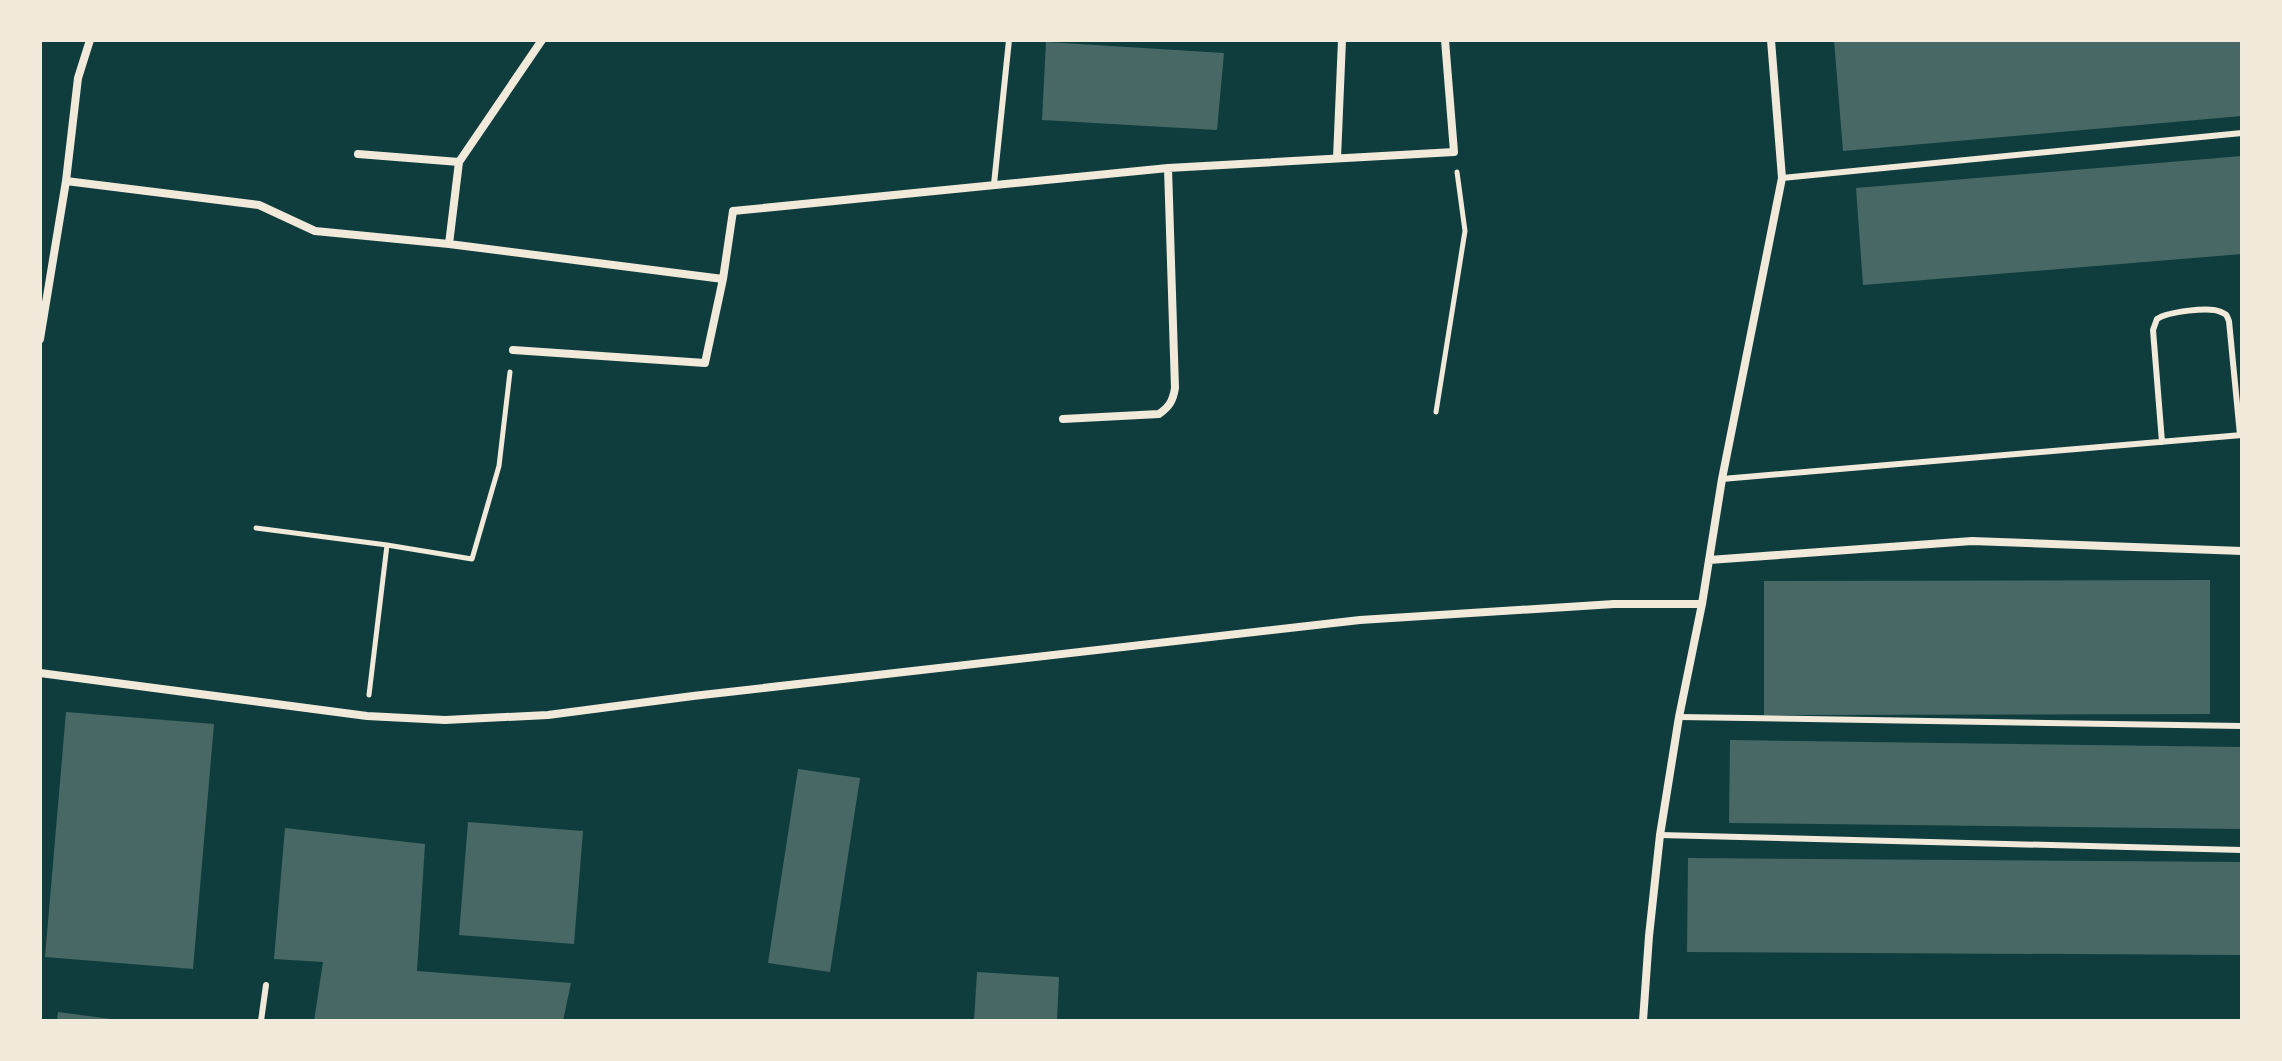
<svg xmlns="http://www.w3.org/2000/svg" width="2282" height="1061" font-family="'Noto Sans',sans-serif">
<rect width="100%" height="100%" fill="#0f3d3e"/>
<path fill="#486865" d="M1834,40H2242V116L1843,151Z
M1046,42L1224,53L1217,130L1042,120Z
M2242,156V254L1863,285L1856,188Z
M2210,580V714L1764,715V581Z
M66,712L214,724L193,969L45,957Z
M1730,740L2242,747V829L1729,823Z
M798,769L860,778L830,972L768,963Z
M468,822L583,831L574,944L459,935Z
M285,828L425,844L417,971L571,983L563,1021H314L323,962L274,959Z
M1688,858L2242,862V955L1687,952Z
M977,972L1059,977L1057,1021H974Z
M58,1012L111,1019V1021H57Z"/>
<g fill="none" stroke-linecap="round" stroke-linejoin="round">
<path stroke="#f1e9da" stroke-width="5" d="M1436,412L1465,231L1457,172
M256,528L387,545L472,559L499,466L510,372
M369,695L387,545"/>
<path stroke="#f1e9da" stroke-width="6" d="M1782,178L2242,133
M994,184L1009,40
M2162,442L2153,330L2157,319C2167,312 2210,306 2221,312C2228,315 2226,315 2229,321L2240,435
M1722,479L2242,435
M1679,717L2242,726
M1660,835L2242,850
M261,1021L266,985"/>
<path stroke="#f1e9da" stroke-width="8" d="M358,154L459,162
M1337,158L1342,40
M66,181L259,205L315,231L449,244L723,279L733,211L1168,168L1454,152L1445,40
M449,244L459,162L542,40
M40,339L66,181L78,78L90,40
M513,350L705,363L723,279
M1063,419L1159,414C1169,407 1173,401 1175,388L1168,168
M1709,560L1972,541L2242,551
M40,673L367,716L445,720L548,715L693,696L1360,620L1614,604H1702
M1643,1021L1649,936L1660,835L1679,717L1702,604L1722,479L1782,178L1771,40"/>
</g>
<rect width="2282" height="1061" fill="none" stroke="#f1e9da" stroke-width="84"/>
</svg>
